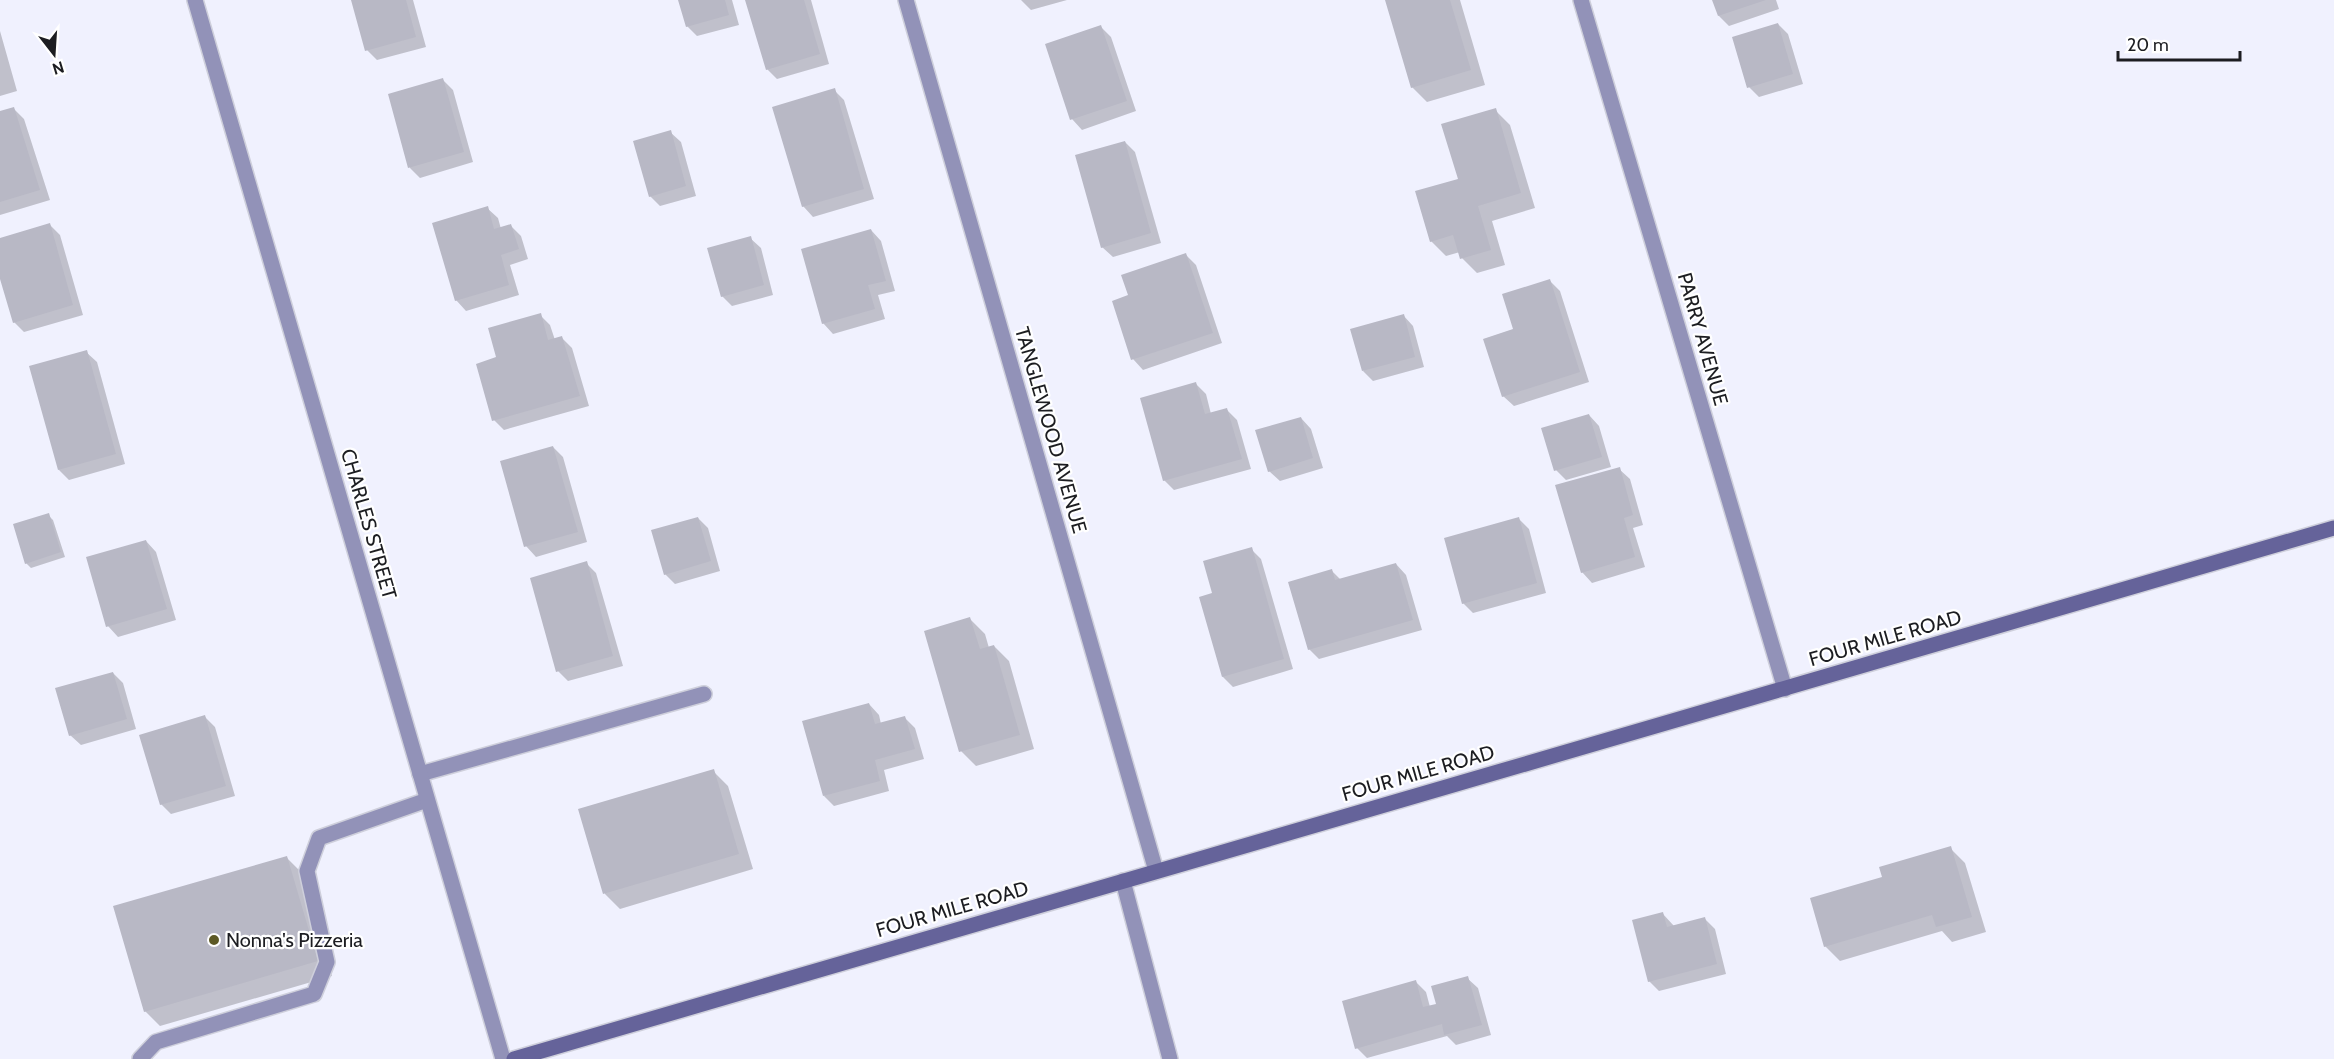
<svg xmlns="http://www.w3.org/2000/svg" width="2334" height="1059" font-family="Cabin,sans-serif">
<rect width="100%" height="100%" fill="#f0f1fe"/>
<path fill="#0003" d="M352,0H413L426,47L377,60L367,50Z
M680,0H732L739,25L697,36L687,26Z
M747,0H811L829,64L777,79L767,69Z
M1021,0H1067L1031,10Z
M1386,0H1460L1485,85L1427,102L1412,87Z
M1714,0H1776L1779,9L1729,26L1719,16Z
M1778,24L1788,34L1803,84L1759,97L1749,87Z
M1101,27L1111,37L1136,111L1082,130L1072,119Z
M0,31L17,91L0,96Z
M442,79L453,90L473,162L420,178L410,168L390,95Z
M834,90L844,100L874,199L813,217L803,206Z
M14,109L24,119L50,200L0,215V113Z
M1495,110L1510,125L1535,208L1492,221L1505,265L1477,273L1462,258L1460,252L1446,256L1431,241Z
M670,132L681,142L696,196L660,206L650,196Z
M1125,142L1135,152L1161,243L1113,257L1102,247Z
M487,208L498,218L501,229L511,226L521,236L528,259L510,265L519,295L466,311L456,300Z
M50,225L60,235L83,315L24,332L14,322L0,273V239Z
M871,230L881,241L895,291L878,295L885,319L833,334L823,323Z
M750,238L761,248L773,295L732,306L722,296Z
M1186,255L1196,265L1222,343L1143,370L1133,359L1113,302L1130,296Z
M1549,280L1560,291L1589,382L1514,406L1503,396L1515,330Z
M540,315L550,325L555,340L562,338L572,348L589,406L504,430L494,420Z
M1403,315L1413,326L1424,367L1373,381L1363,371Z
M86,352L97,362L125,464L69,480L59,470Z
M1196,384L1206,394L1211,414L1227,410L1237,420L1251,469L1174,490L1164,480Z
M1589,415L1599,426L1611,467L1566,480L1556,470Z
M1301,418L1311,429L1323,468L1280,481L1269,471Z
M553,447L563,457L587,542L536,557L526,546Z
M1619,469L1630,479L1643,525L1633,528L1645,567L1592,583L1582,572Z
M48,515L53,520L65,557L31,568L26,563Z
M698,518L708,528L720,571L675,584L665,574Z
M1519,519L1529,529L1546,593L1473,613L1463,603Z
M146,541L156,552L176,620L118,637L108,626Z
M1251,549L1261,559L1293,669L1233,687L1223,677L1214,594Z
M586,563L596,573L623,666L568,681L558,671Z
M1396,564L1406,575L1422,630L1319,659L1309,649L1332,571L1341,580Z
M970,619L985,634L989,648L994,646L1009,661L1034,749L976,766L961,751Z
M113,673L123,683L136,729L81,745L70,735Z
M869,704L879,715L881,724L905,718L915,728L924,759L884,770L889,791L834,806L824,796Z
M205,717L215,727L235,796L171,814L161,804Z
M713,771L728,786L753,869L620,909L605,894L580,810Z
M1950,848L1965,863L1986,932L1952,942L1942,931L1840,961L1825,946L1884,878Z
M287,858L302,873L332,976L160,1026L145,1011Z
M1663,914L1674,926L1705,919L1715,929L1726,974L1659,991L1649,981Z
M1467,978L1478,988L1491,1035L1456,1045L1447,1036L1367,1058L1357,1048L1416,982L1426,992L1430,1007L1438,1005Z"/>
<path fill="#b8b8c5" d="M351,0H406L416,37L365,51Z
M678,0H725L729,15L686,27Z
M745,0H804L820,54L766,70Z
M1385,0H1450L1471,70L1411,88Z
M1712,0H1766L1718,16Z
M1778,23L1793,74L1747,88L1732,37Z
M1101,25L1127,101L1070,120L1045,44Z
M443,78L464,152L408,168L388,94Z
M835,88L864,189L802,207L772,107Z
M14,107L40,190L0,202V111Z
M1496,108L1521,193L1478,206L1491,250L1460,259L1453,235L1430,242L1415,191L1458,179L1441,124Z
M671,130L686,186L649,197L633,141Z
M1125,141L1151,233L1101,248L1075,155Z
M488,206L494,229L511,224L519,249L501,255L509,285L455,301L432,223Z
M50,223L73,305L13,323L0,279V238Z
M871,229L886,281L868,285L875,309L822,324L801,249Z
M751,236L764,285L721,297L707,248Z
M1186,253L1213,333L1131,360L1112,301L1128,295L1121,275Z
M1550,279L1580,372L1502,397L1483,339L1513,329L1502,294Z
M541,313L548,340L562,336L580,396L492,421L476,364L496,357L488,328Z
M1404,314L1415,357L1362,371L1350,329Z
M87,350L116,454L58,470L29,366Z
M1196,382L1205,414L1227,408L1242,459L1163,481L1140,398Z
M1589,414L1602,457L1554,471L1541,428Z
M1301,417L1313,458L1268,472L1255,430Z
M553,446L578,532L524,547L500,461Z
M1620,467L1633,515L1624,518L1635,557L1581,573L1555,485Z
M49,513L61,552L25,564L13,524Z
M698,517L711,561L664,575L651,530Z
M1519,517L1537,583L1462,604L1444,538Z
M146,540L167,609L106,627L86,557Z
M1252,547L1284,659L1222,677L1199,597L1212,593L1203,561Z
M587,561L613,656L556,672L530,578Z
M1396,563L1413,620L1308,650L1288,582L1332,569L1335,580Z
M970,617L980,649L994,645L1020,735L959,752L924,631Z
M113,672L127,719L69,736L55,688Z
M869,703L875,724L905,716L915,749L875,760L880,781L823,796L802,721Z
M205,715L226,786L160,805L139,735Z
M714,769L739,854L603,894L578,809Z
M1951,846L1972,917L1936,927L1932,915L1824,947L1810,898L1882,877L1879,867Z
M287,856L318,961L144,1012L113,906Z
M1663,912L1667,927L1705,917L1717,964L1648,982L1632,920Z
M1468,976L1482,1025L1444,1035L1442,1024L1355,1049L1342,1001L1416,980L1423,1007L1436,1004L1431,986Z"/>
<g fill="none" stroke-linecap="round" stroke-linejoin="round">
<g stroke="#cecfdb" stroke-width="18">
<path id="service" d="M420,774L704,694
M1123,881L1170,1059
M140,1059L156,1042L314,994L327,962L307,871L319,838L427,800"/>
</g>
<g stroke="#cecfdb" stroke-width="18">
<path id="minor" d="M195,0L503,1059
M906,0L1156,871
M1581,0L1785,689"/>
</g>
<g stroke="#cecfdb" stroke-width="18">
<path id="secondary" d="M514,1059L2334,528"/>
</g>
<use href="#service" stroke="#9292b8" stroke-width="15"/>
<use href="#minor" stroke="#9292b8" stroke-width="15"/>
<use href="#secondary" stroke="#65639a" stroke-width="15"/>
</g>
<circle fill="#5d5925" stroke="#fff" stroke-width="2" cx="214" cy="940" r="6"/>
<g text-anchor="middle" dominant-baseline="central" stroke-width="4.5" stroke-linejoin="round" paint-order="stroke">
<g font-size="20" fill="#1c1d21" stroke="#fff">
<text transform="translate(1703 339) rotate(74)">PARRY AVENUE</text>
<text transform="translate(1051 430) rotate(74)">TANGLEWOOD AVENUE</text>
<text transform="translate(369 524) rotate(74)">CHARLES STREET</text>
<text transform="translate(1885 638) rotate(-16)">FOUR MILE ROAD</text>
<text transform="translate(1418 773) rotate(-16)">FOUR MILE ROAD</text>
<text transform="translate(952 909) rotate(-16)">FOUR MILE ROAD</text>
</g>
<g font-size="20" fill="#1c1d21" stroke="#fff" text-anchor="start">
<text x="226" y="940">Nonna's Pizzeria</text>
</g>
</g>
<g transform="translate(54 54) rotate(163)" stroke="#ffffff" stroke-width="4.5" paint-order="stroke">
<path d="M0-4.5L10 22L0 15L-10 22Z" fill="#1c1d21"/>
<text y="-9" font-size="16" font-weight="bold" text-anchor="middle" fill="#1c1d21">N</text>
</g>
<path d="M2118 51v9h122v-9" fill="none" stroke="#1c1d21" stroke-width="3"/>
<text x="2127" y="51" font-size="18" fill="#1c1d21" stroke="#ffffff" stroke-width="4.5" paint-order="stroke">20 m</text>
</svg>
